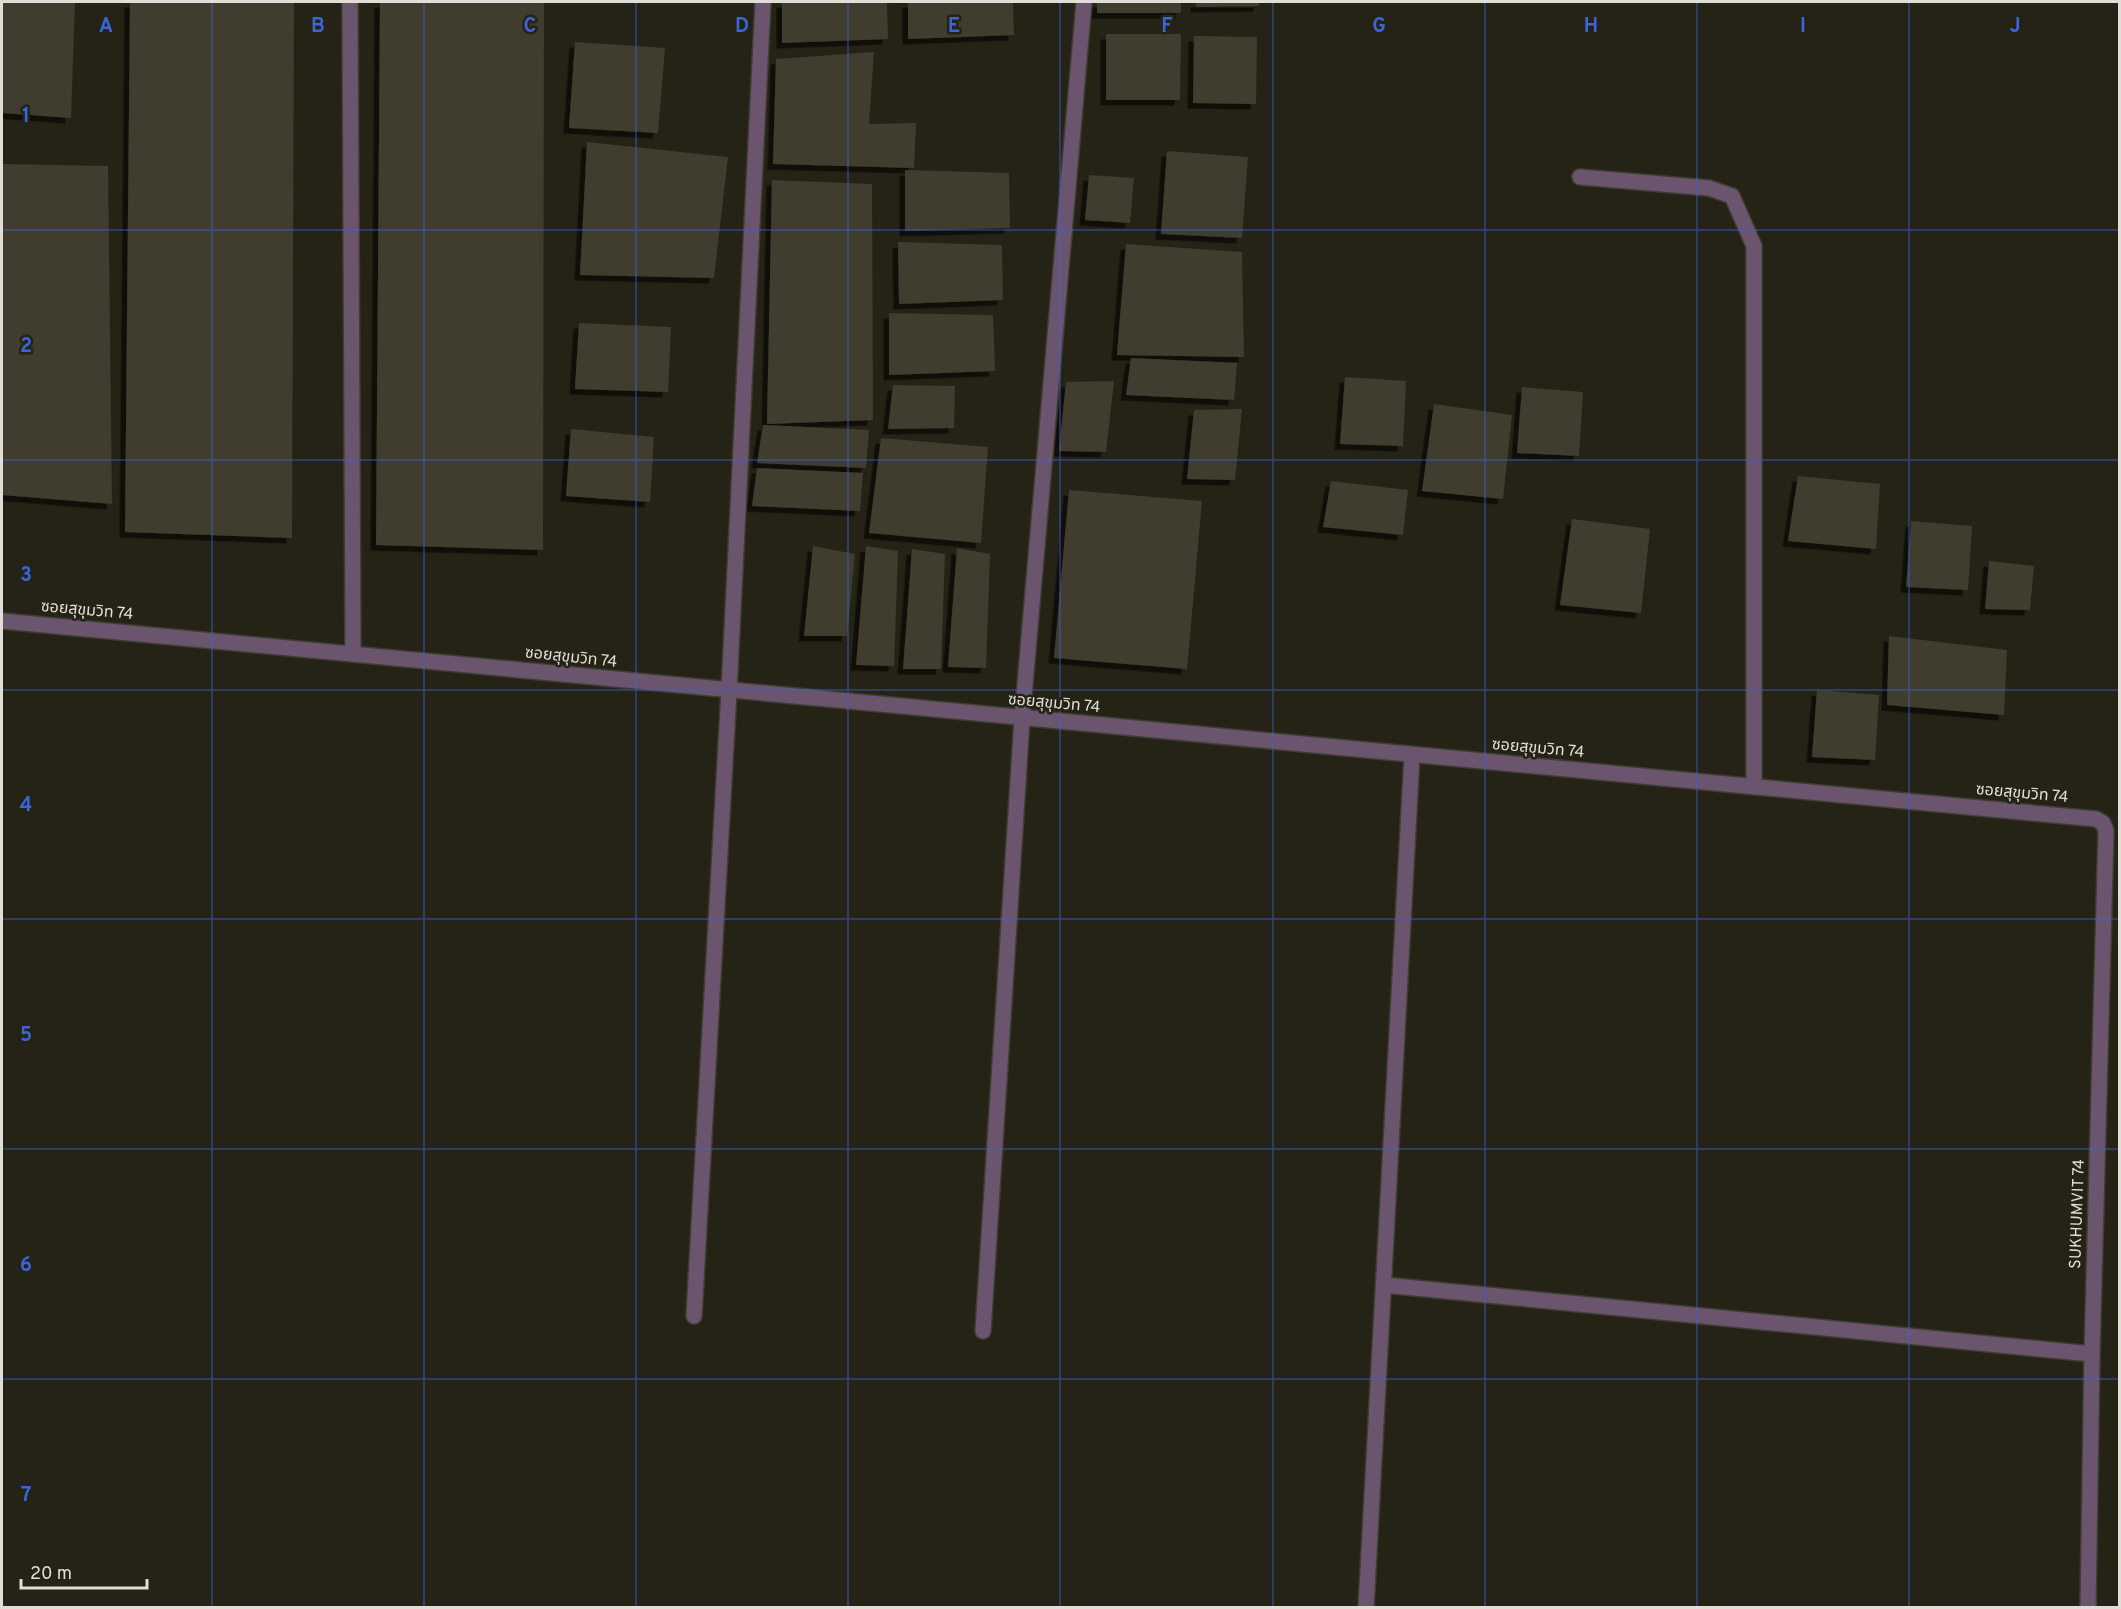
<svg xmlns="http://www.w3.org/2000/svg" width="2121" height="1609" font-family="Overpass,'Noto Sans Thai',sans-serif">
<defs>
<filter id="shadow"><feDropShadow dx="-5.5" dy="5.5" stdDeviation="0" flood-color="#0009"/></filter>
</defs>
<rect width="100%" height="100%" fill="#252316"/>
<path fill="#3f3c2f" filter="url(#shadow)" d="M2,2H75L71,118L2,113Z
M130,2H294L292,538L125,532Z
M380,2H544L543,550L376,545Z
M782,2H887L888,39L782,43Z
M908,2H1013L1014,35L908,39Z
M1097,2H1181V13H1097Z
M1196,2H1259V6L1196,7Z
M1106,34H1181L1180,100H1106Z
M1194,36L1257,37L1256,104L1193,103Z
M575,42L665,48L658,133L569,128Z
M874,52L869,124L916,123L914,168L773,164L776,59Z
M587,142L728,157L714,278L580,275Z
M1167,151L1248,157L1242,238L1161,234Z
M2,164L108,166L112,504L2,495Z
M905,170L1009,173L1010,228L905,231Z
M1089,175L1134,178L1130,223L1085,220Z
M772,180L872,184L873,420L767,424Z
M898,242L1002,245L1003,300L899,304Z
M1126,244L1242,252L1244,357L1117,355Z
M889,313L993,315L995,371L889,375Z
M579,323L671,327L668,392L575,389Z
M1131,358L1237,363L1234,400L1126,395Z
M1345,377L1406,381L1403,446L1340,444Z
M1114,381L1106,452L1059,451L1066,382Z
M893,385L955,386L954,428L888,429Z
M1522,387L1583,392L1579,456L1517,453Z
M1434,404L1512,415L1503,499L1422,491Z
M1242,409L1235,480L1187,479L1194,410Z
M763,425L869,430L866,468L757,463Z
M571,429L654,437L650,502L566,496Z
M881,438L988,447L981,543L869,533Z
M757,468L863,473L860,511L752,506Z
M1798,476L1880,484L1876,549L1788,541Z
M1331,481L1408,490L1403,535L1323,527Z
M1069,490L1202,501L1187,669L1054,658Z
M1572,519L1650,529L1641,613L1560,605Z
M1911,521L1972,526L1968,590L1906,587Z
M813,546L855,554L847,636H804Z
M866,546L898,551L894,666L856,665Z
M957,548L990,554L986,668L948,667Z
M912,549L945,554L941,669H903Z
M1989,561L2034,566L2030,610L1985,609Z
M1889,636L2007,650L2004,715L1887,705Z
M1817,690L1879,695L1875,760L1812,757Z"/>
<g fill="none" stroke-linecap="round" stroke-linejoin="round">
<g stroke="#3f3d31" stroke-width="18">
<path id="service" d="M350,2L353,654"/>
</g>
<g stroke="#3f3d31" stroke-width="18">
<path id="minor" d="M1580,177L1709,188L1732,196L1754,246V787
M2,621L2096,819L2103,823L2106,831L2092,1354L2088,1608
M1384,1285L2092,1354
M694,1316L729,691L763,2
M983,1331L1022,719L1084,2
M1366,1608L1412,755"/>
</g>
<use href="#service" stroke="#6a546e" stroke-width="15"/>
<use href="#minor" stroke="#6a546e" stroke-width="15"/>
</g>
<path fill="none" stroke="#3a64d8" stroke-width="1.5" stroke-opacity="0.55" d="M212,2V1608M424,2V1608M636,2V1608M848,2V1608M1060,2V1608M1273,2V1608M1485,2V1608M1697,2V1608M1909,2V1608M2,230H2120M2,460H2120M2,690H2120M2,919H2120M2,1149H2120M2,1379H2120"/>
<g text-anchor="middle" dominant-baseline="central" stroke-width="5" stroke-linejoin="round" paint-order="stroke">
<g font-size="16" fill="#e0ded6" stroke="#252316">
<text transform="translate(87 611) rotate(5)">ซอยสุขุมวิท 74</text>
<text transform="translate(571 658) rotate(6)">ซอยสุขุมวิท 74</text>
<text transform="translate(1054 704) rotate(5)">ซอยสุขุมวิท 74</text>
<text transform="translate(1538 749) rotate(5)">ซอยสุขุมวิท 74</text>
<text transform="translate(2022 794) rotate(5)">ซอยสุขุมวิท 74</text>
<text transform="translate(2078 1214) rotate(-88)">SUKHUMVIT 74</text>
</g>
</g>
<g font-size="20" text-anchor="middle" font-weight="bold" fill="#3a64d8" stroke="#252316" stroke-width="5" stroke-linejoin="round" paint-order="stroke">
<text x="106" y="32">A</text>
<text x="318" y="32">B</text>
<text x="530" y="32">C</text>
<text x="742" y="32">D</text>
<text x="954" y="32">E</text>
<text x="1167" y="32">F</text>
<text x="1379" y="32">G</text>
<text x="1591" y="32">H</text>
<text x="1803" y="32">I</text>
<text x="2015" y="32">J</text>
<text x="26" y="122">1</text>
<text x="26" y="352">2</text>
<text x="26" y="581">3</text>
<text x="26" y="811">4</text>
<text x="26" y="1041">5</text>
<text x="26" y="1271">6</text>
<text x="26" y="1501">7</text>
</g>
<rect width="2121" height="1609" fill="none" stroke="#e0ded6" stroke-width="6"/>
<path d="M21 1579v9h126v-9" fill="none" stroke="#e0ded6" stroke-width="3"/>
<text x="30" y="1579" font-size="18" fill="#e0ded6" stroke="#252316" stroke-width="4.5" paint-order="stroke">20 m</text>
</svg>
